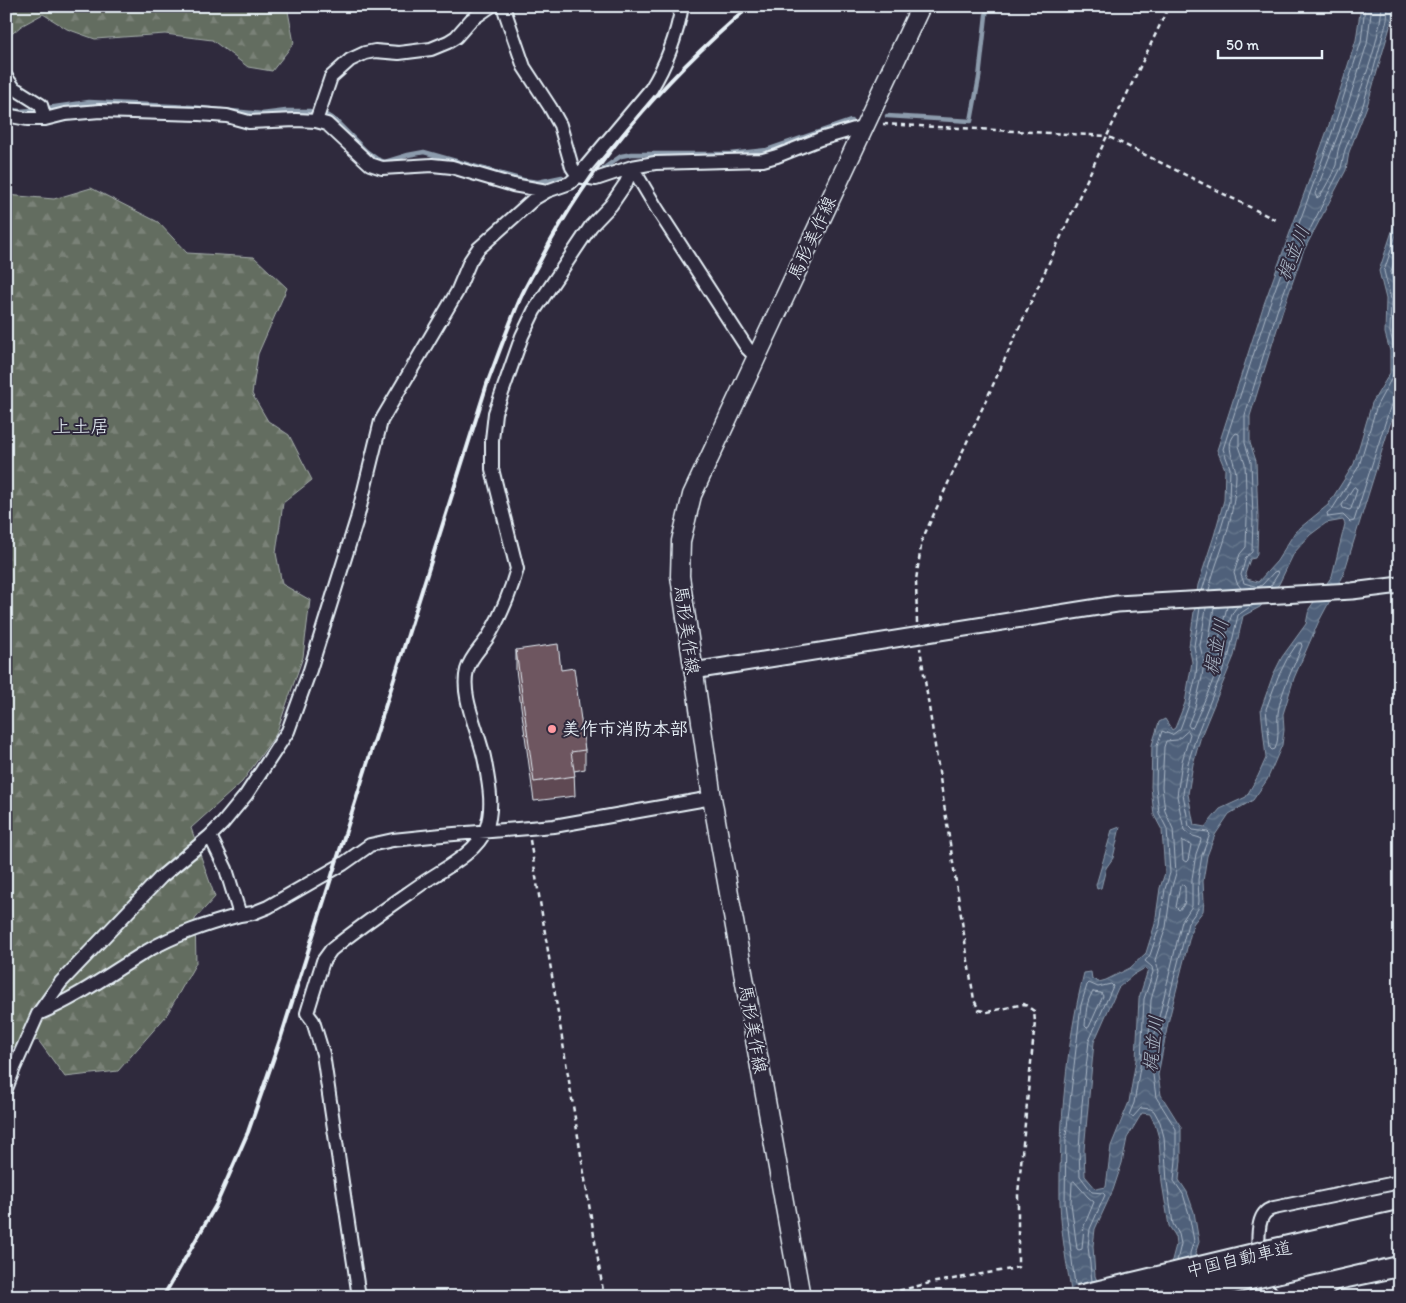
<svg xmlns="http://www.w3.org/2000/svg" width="1406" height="1303" font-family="Itim,'Klee One',sans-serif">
<defs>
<pattern id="forest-firs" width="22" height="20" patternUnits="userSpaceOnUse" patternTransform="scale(1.25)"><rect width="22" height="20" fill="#646d60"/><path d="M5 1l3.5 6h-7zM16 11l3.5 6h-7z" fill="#7a8278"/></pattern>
<pattern id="water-waves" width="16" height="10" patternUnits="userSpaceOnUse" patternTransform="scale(1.25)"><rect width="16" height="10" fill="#4f617a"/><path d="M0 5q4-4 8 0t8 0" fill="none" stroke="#68788e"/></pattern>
</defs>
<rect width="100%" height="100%" fill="#2f2a3d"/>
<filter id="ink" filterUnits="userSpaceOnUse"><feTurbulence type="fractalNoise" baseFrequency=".02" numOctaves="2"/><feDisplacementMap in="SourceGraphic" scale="10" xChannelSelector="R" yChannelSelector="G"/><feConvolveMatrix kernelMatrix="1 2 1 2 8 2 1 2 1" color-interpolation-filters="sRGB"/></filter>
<g filter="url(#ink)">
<path fill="url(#forest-firs)" stroke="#a6afac" d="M6,6H287L294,43L272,71L248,67L212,40L165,34L95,39L67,29L43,14L21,26L6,39Z
M91,188L158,222L187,253L254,257L287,288L258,354L252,394L268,421L289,435L312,480L283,503L276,553L282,584L310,600L303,657L276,734L242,782L191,828L215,897L195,919L196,963L166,1016L118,1071L65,1077L38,1040L6,1049V195L54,199Z"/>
<path fill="url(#water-waves)" stroke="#8c9bac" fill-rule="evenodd" d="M1361,6H1393L1392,20L1367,106L1349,152L1346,170L1303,252L1282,313L1250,416V443L1256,461L1258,518L1257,553L1255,558L1250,559L1245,574L1247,579L1258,582L1277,561L1295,532L1328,505L1354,464L1372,403L1390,373V351L1385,333L1386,299L1379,271L1400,207V390L1397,402L1343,576L1318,623L1294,678L1283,714L1284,730L1282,745L1267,780L1253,800L1229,814L1215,835L1207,856L1203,881L1204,901L1203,911L1193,924L1168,1023L1158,1075L1161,1095L1181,1127V1160L1179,1180L1187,1192L1194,1212L1199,1242L1195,1254L1209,1297H1182L1172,1260L1176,1245L1175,1235L1169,1226L1162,1183L1159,1138L1155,1124L1150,1114L1142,1113L1127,1138L1122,1163L1113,1190L1095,1229L1093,1246L1095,1276L1104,1297H1072C1067,1266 1061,1233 1060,1202C1059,1128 1066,1044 1084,973L1091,972L1092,979L1099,982L1106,980L1130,968L1146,953L1155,924L1160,888L1165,873L1162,830L1154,815L1151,787L1152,745L1159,722L1165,719L1172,730L1175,728L1185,703L1192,662L1189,646L1198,585L1214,536L1224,500L1225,469L1217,450L1264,304L1328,128L1356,40ZM1343,520L1345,524L1332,576L1309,609L1306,624L1282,657L1273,675L1261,709L1266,758L1258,776L1246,797L1220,809L1205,827L1194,825L1188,794L1193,764L1201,736L1234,656L1243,616L1260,607L1279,584L1294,553L1310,535L1326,523ZM1145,968L1148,970L1139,998L1136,1060L1129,1102L1111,1146L1106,1187L1096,1189L1085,1176L1084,1150L1094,1042L1118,988L1133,975Z
M1120,827L1113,858L1106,868L1101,888L1097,889L1096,885L1112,830Z"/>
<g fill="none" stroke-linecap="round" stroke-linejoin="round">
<path stroke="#abb7c6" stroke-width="1" d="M1372,6L1367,44L1339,132L1315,194L1317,198L1320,196C1325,187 1332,176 1336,165C1337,159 1337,153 1339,147C1355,101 1378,55 1382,6
M1400,223L1384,271L1391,299L1390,332L1395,350L1394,374L1377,405L1359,466L1333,508L1327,513L1328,517L1343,515L1350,522L1354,521L1393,398L1395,394H1400
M1400,244L1391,272L1397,298L1396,332L1400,345
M1355,487L1357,490L1351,509L1349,510L1343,508L1342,505L1353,488Z
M1270,587L1278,574L1277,571L1274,572L1262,585L1258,587L1244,583L1241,575L1246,557L1252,552L1253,518L1251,462L1245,443V415L1277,311L1299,251L1341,168L1345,150L1363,105L1374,68L1387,20L1388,6
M1209,590C1212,574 1219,558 1224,542C1231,520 1235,499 1236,476C1236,461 1223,446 1236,433L1239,434V446L1245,463L1247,518L1246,547L1240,554L1234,573L1237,583L1241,588
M1202,591L1229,502L1230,468L1223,449L1269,306L1333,130L1361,42L1365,6
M1214,607L1208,646L1210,654L1212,655L1216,651L1227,607
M1206,608L1200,646L1204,662L1202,677L1195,707L1188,725L1190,728L1193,727C1205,699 1218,672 1225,642C1228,631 1229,613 1238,606
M1298,643H1301L1302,646C1294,667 1281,690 1278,713C1277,726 1280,737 1275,749L1272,750L1270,748L1266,709L1278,677L1287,659Z
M1188,731L1190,734L1182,761L1177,796L1184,830L1190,835L1200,838L1201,840L1196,854L1192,879V906L1182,921L1154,1038L1151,1040L1149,1037L1151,1000L1159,971L1155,960L1166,927L1171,890L1176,873L1173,829L1165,811L1162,787L1164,747L1166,741L1177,740Z
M1183,841L1191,845L1188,860L1186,862L1183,860L1182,844Z
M1183,885L1185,887C1185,896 1187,905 1179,910L1176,907L1180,886Z
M1093,992L1101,993L1103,996L1089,1027L1087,1028L1085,1026C1086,1015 1086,1000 1093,992Z
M1074,1181L1088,1197L1094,1202L1084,1226L1082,1249L1079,1250L1077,1249L1071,1203L1072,1183Z
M1190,1257V1253L1194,1241L1189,1214L1183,1194L1174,1181L1176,1160V1129L1156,1097L1153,1075L1163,1022L1188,923L1198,909L1199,901L1198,880L1202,855L1210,834L1208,832L1193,830L1189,826L1183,794L1188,763L1197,734L1229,655L1238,615L1253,605
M1177,1261L1181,1244L1179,1234L1173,1224L1167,1182L1164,1137L1160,1122L1154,1111L1151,1109L1141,1108L1133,1117L1129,1115L1134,1103L1141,1061L1144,999L1153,972L1152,967L1145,961L1150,955L1160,925L1165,889L1170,873L1167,829L1159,813L1156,787L1157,746L1162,731L1172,735L1180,729L1189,705L1196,676L1197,662L1194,646L1200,608
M1075,1285L1065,1203L1066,1136L1081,1005L1087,985L1089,983L1098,987L1111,984L1113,986L1089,1041L1082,1104L1079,1150L1080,1176L1092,1192L1103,1193L1105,1195L1090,1229L1088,1246L1092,1281"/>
<path stroke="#8c9bac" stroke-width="4.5" d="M6,108L19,111L34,110L89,102L191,107L262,114L286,111H310
M326,115L336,121L366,151L377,159L385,162L408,155L424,152L523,180L538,182L562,177
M887,116L971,121L979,78L987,6
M604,168L621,156L632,154H730L767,150L851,121"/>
<g stroke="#e8f1f8" stroke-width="16">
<path id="minor" d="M503,6L524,67L550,107L560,125L572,167L578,176L596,179L632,167L655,163L763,160L777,156L820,139L865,126
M6,77L14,88L41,105L45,119
M6,115L27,119H45L65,114L100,111L199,114L227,116L249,122L296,120L316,121L327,124L370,164L382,168L432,165L452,167L513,185L547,191
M316,121L331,77L350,60L365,53L375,51L399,53L431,49L448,42L456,37L471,20L491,6
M632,167L657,209L747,348L756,357
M240,915L253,913L268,907L343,864L370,845L393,840L442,835L554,826L712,798
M38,1014C77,998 111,973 147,951C176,934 208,924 240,915L226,869L210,836L223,823L246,795L288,731L310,670L357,519L381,421L457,292L470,261L478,249L535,198L547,191L570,183L578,176L651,89C666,65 677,34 682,6
M6,1089L14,1068L38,1014L61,982L161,877L210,836
M359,1297L323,1054L313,1021L307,1013L323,961L331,950C359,927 390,906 420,885C441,870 476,854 486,829C494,808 489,784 485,762C480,733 460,698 467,670C471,655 484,646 491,632C502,613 511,590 517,569L492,469V440L495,413L522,336L534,311L591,226L611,205L626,183L632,167
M1275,1297C1272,1294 1269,1291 1267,1288C1259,1274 1254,1226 1264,1214C1266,1211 1270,1209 1274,1208L1400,1182
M1339,1297L1400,1284"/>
</g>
<g stroke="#e8f1f8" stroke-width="19">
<path id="tertiary" d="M693,671L1117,604L1352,591L1400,585"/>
</g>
<g stroke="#e8f1f8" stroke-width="21">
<path id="secondary" d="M801,1297L712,798L680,576L681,541L692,495L921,6"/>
</g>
<g stroke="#e8f1f8" stroke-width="26">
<path id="motorway" d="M1271,1251L1400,1222
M1275,1272L1400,1243"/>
</g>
<path stroke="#e8f1f8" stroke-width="2.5" stroke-dasharray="5 4" stroke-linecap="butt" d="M883,124L1107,136L1169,6
M917,623L916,580L922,540L1107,136L1278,221
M530,840L604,1297
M873,1297L930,1283L1011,1269L1018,1267V1194L1035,1022L1034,1011L1024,1004L987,1012L979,1010L974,1000L920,648"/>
<use href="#minor" stroke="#2f2a3d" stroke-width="12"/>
<use href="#tertiary" stroke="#2f2a3d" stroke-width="15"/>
<use href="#secondary" stroke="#2f2a3d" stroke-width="18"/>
<use href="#motorway" stroke="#2f2a3d" stroke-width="22"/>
<path stroke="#e8f1f8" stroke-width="4" d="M163,1297L216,1205L248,1132L281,1037L487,384C498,355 508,327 520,299C526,285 534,272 541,259C593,160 665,78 750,6"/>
<g stroke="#e8f1f8" stroke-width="26" stroke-linecap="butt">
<path id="motorway-bridge" d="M1079,1297L1271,1251
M1170,1297L1275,1272"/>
</g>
<use href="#motorway-bridge" stroke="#2f2a3d" stroke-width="22"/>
</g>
<path fill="#5f4a53" stroke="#e8f1f8" d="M516,650L561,670L585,750V769L574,771L575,796L534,801L516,670Z"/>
<path fill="#6e5661" stroke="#e8f1f8" d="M558,644L561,670L574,668L585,750L571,752L575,776L534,782L516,650Z"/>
</g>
<circle fill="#ff9aa2" stroke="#2f2a3d" stroke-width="2" cx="552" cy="729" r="5"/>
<g text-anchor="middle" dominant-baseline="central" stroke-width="4" stroke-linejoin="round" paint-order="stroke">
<g font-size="18" fill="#e8f1f8" stroke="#2f2a3d">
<text transform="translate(812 238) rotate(-65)">馬形美作線</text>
<text transform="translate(687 630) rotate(82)">馬形美作線</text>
<text transform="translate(753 1029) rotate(80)">馬形美作線</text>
<text transform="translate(1239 1259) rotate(-13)">中国自動車道</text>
</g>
<g font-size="18" font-weight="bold" fill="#e8f1f8" stroke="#2f2a3d" text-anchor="start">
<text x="562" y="729">美作市消防本部</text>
</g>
<g font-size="19" font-style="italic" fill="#abb7c6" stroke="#2f2a3d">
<text transform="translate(1293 253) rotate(-68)">梶並川</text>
<text transform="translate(1216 647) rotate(-78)">梶並川</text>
<text transform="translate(1153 1044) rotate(-83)">梶並川</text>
</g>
<g font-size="19" fill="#e8f1f8" stroke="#2f2a3d">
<text x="81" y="426">上土居</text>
</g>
</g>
<rect width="1406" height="1303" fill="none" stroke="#2f2a3d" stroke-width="25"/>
<rect x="12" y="12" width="1381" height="1278" fill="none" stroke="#e8f1f8" stroke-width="2" filter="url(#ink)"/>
<path d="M1218 50v8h104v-8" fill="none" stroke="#e8f1f8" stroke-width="2.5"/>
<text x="1226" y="50" font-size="15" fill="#e8f1f8" stroke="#2f2a3d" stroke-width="4" paint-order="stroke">50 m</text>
</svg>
